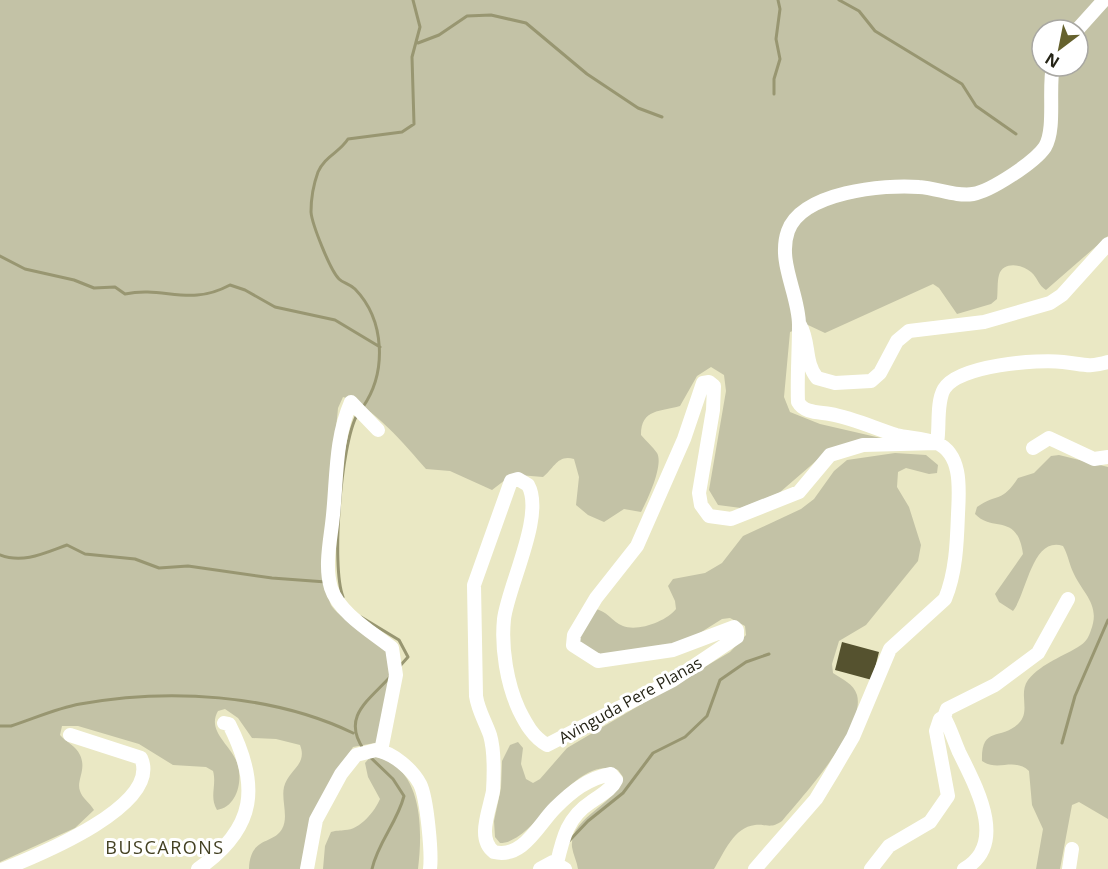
<svg xmlns="http://www.w3.org/2000/svg" width="1108" height="869" font-family="'Open Sans',sans-serif">
<rect width="100%" height="100%" fill="#eae8c4"/>
<path fill="#c3c2a6" fill-rule="evenodd" d="M0,0H1108V236L1046,290C1038,285 1038,278 1031,272C1022,264 1003,261 999,275C997,282 998,292 997,299L991,304L957,314L939,288L933,284L825,333L808,325L790,332L784,397L790,412L820,424L885,439L823,455L779,493L741,508L718,505L709,490L726,391L724,375L711,367L697,376L680,406C661,412 641,408 641,435C646,441 653,447 657,453C664,465 647,501 641,512L624,509L604,522L588,515L576,505L579,477L574,459C558,454 554,468 543,477L519,475L505,480L492,490L450,471L426,469C406,446 372,405 343,397L338,408C335,443 319,581 331,605C336,615 377,642 388,651L393,673L380,742L353,747L332,781L300,869H249C250,836 273,845 282,829C289,817 281,800 284,787C288,770 308,765 300,745L276,739L252,738L238,718L225,709L218,711C207,730 228,743 236,760C244,778 238,807 217,810C209,797 217,785 213,771L206,767L173,765L139,744L78,726H62L60,735C66,742 76,746 80,755C87,770 76,780 80,791C82,798 90,803 94,810L75,828L0,862ZM1042,30H1078V66H1042Z
M895,453L926,455L938,465L937,473L929,474L906,468L898,472L897,487L909,507L921,545L918,561L866,625L839,641L832,664L833,673C842,679 854,684 857,695C866,727 802,797 782,821C771,829 767,824 755,825C734,827 724,853 714,869H578C577,862 573,854 572,847C569,817 617,805 623,777L618,770C571,754 537,843 500,843L495,837L494,821L501,788L502,761L510,745L518,742L523,748L521,764L526,779L533,783L540,779L567,748L730,652L746,635L745,626L730,618L722,619L695,636L663,647L597,656L582,646L579,639L594,609C607,610 611,621 623,626C638,632 667,621 676,609L675,601L668,586L673,579L705,573L722,563L743,536L801,509L814,499L834,471L847,460Z
M1059,455L1108,467V819L1079,802L1072,805L1060,869H1036L1043,829L1032,805L1029,771C1014,757 998,772 982,761C981,725 1001,741 1019,723C1031,711 1018,694 1028,680C1043,662 1063,657 1081,645C1087,641 1089,636 1091,630C1101,604 1082,593 1073,572C1069,563 1068,555 1063,546C1032,536 1027,593 1013,611L999,602L995,594L1023,554C1017,512 993,533 975,514L977,507C997,493 1002,503 1018,478L1034,473L1051,456Z
M371,756C423,763 423,828 418,869H323L325,846L331,832C337,830 340,831 345,830C360,830 375,811 380,799L368,777L365,763Z"/>
<g fill="none" stroke-linecap="round" stroke-linejoin="round">
<path stroke="#989671" stroke-width="3" d="M839,0L859,11L875,31L962,84L976,106L1016,134
M418,43L439,35L467,16L491,15L526,23L587,74L638,108L662,117
M774,94V79L780,59L776,39L780,9L778,0
M0,256L25,269L74,280L94,288L115,287L125,294C165,286 189,307 230,285L245,290L275,307L335,320L380,347
M363,407C387,372 385,320 355,289C350,284 343,283 339,279C330,270 312,224 311,212C311,200 314,183 318,172C325,156 339,153 348,139L402,132L414,124L412,57L420,27L413,0
M0,555C23,564 45,553 67,545L85,554L135,559L159,568L188,566L272,578L326,582
M343,597C331,566 341,444 357,415
M361,617L399,640L408,657L399,667
M0,726H11C33,719 57,708 80,704C168,688 272,694 353,733
M1062,743L1075,696L1108,620
M364,750C341,717 368,701 390,677
M368,755L393,779L404,796C397,823 378,842 372,869
M569,841L588,821L623,793L653,753L685,737L707,716L720,680L746,662L769,654"/>
</g>
<path fill="#55522f" d="M842,642L879,652L872,680L835,670Z"/>
<g fill="none" stroke-linecap="round" stroke-linejoin="round">
<path stroke="#fff" stroke-width="14" d="M1077,30L1104,0
M800,325C810,342 804,362 817,378L835,383L871,381L880,373L897,341L909,331L984,322L1050,303L1062,295L1108,244
M378,430L351,402C335,439 337,476 333,515C331,538 324,565 331,588C339,613 372,632 392,648L396,675L381,751
M937,443C940,428 936,403 944,389C958,365 1038,359 1063,362C1083,364 1088,368 1108,362
M1033,448L1049,438L1094,459L1108,457
M944,717C950,727 954,741 959,752C975,785 1009,844 964,869
M557,863C563,837 568,817 591,802C600,795 611,791 616,780L611,774C588,778 571,792 555,808C538,825 523,859 494,852C476,839 490,809 493,791C494,774 495,752 490,735C485,721 478,710 476,696L474,585L511,481L518,479L528,485C545,515 508,586 504,619C501,648 507,684 519,710C526,724 533,737 547,745L673,680L737,637V630L734,627L673,650L598,661L573,645L574,635L596,598L637,546L684,439L703,383L709,382L714,386L713,410L699,493L701,505L709,516L731,519L799,492L830,455L863,445L937,443
M4,869C36,856 162,806 141,758L70,735
M198,869C257,828 260,785 229,724L224,723
M307,869L316,820L341,774L356,755L376,750C393,753 412,769 420,784C427,798 432,853 430,869
M540,869L553,862L565,869
M755,869L816,799L833,771L853,737L890,649L945,599C956,573 957,542 958,514C959,491 963,455 937,443C924,438 909,438 896,435C874,428 853,418 830,414C819,412 804,413 798,402C797,377 799,351 799,325C799,294 777,262 788,231C802,192 884,184 919,187C937,188 956,197 973,194C991,191 1035,162 1045,147C1056,129 1048,88 1053,66
M871,869L889,846L930,822L948,796L936,731L940,719L944,717L947,709L995,685L1038,653L1068,599
M1069,869L1072,849"/>
</g>
<g text-anchor="middle" dominant-baseline="central" stroke-width="6" stroke-linejoin="round" paint-order="stroke">
<g font-size="16" fill="#252416" stroke="#fff">
<text transform="translate(630 700) rotate(-29)">Avinguda Pere Planas</text>
</g>
<g font-size="18" letter-spacing="1.5" fill="#444123" stroke="#fff">
<text x="165" y="847">BUSCARONS</text>
</g>
</g>
<g transform="translate(1060 48) rotate(212)"><circle r="28" fill="#ffffff" stroke="#a8a7a2" stroke-width="1.5"/>
<path d="M0-4.5L10 22L0 15L-10 22Z" fill="#65612d"/>
<text y="-9" font-size="16" font-weight="bold" text-anchor="middle" fill="#252416">N</text>
</g>
</svg>
